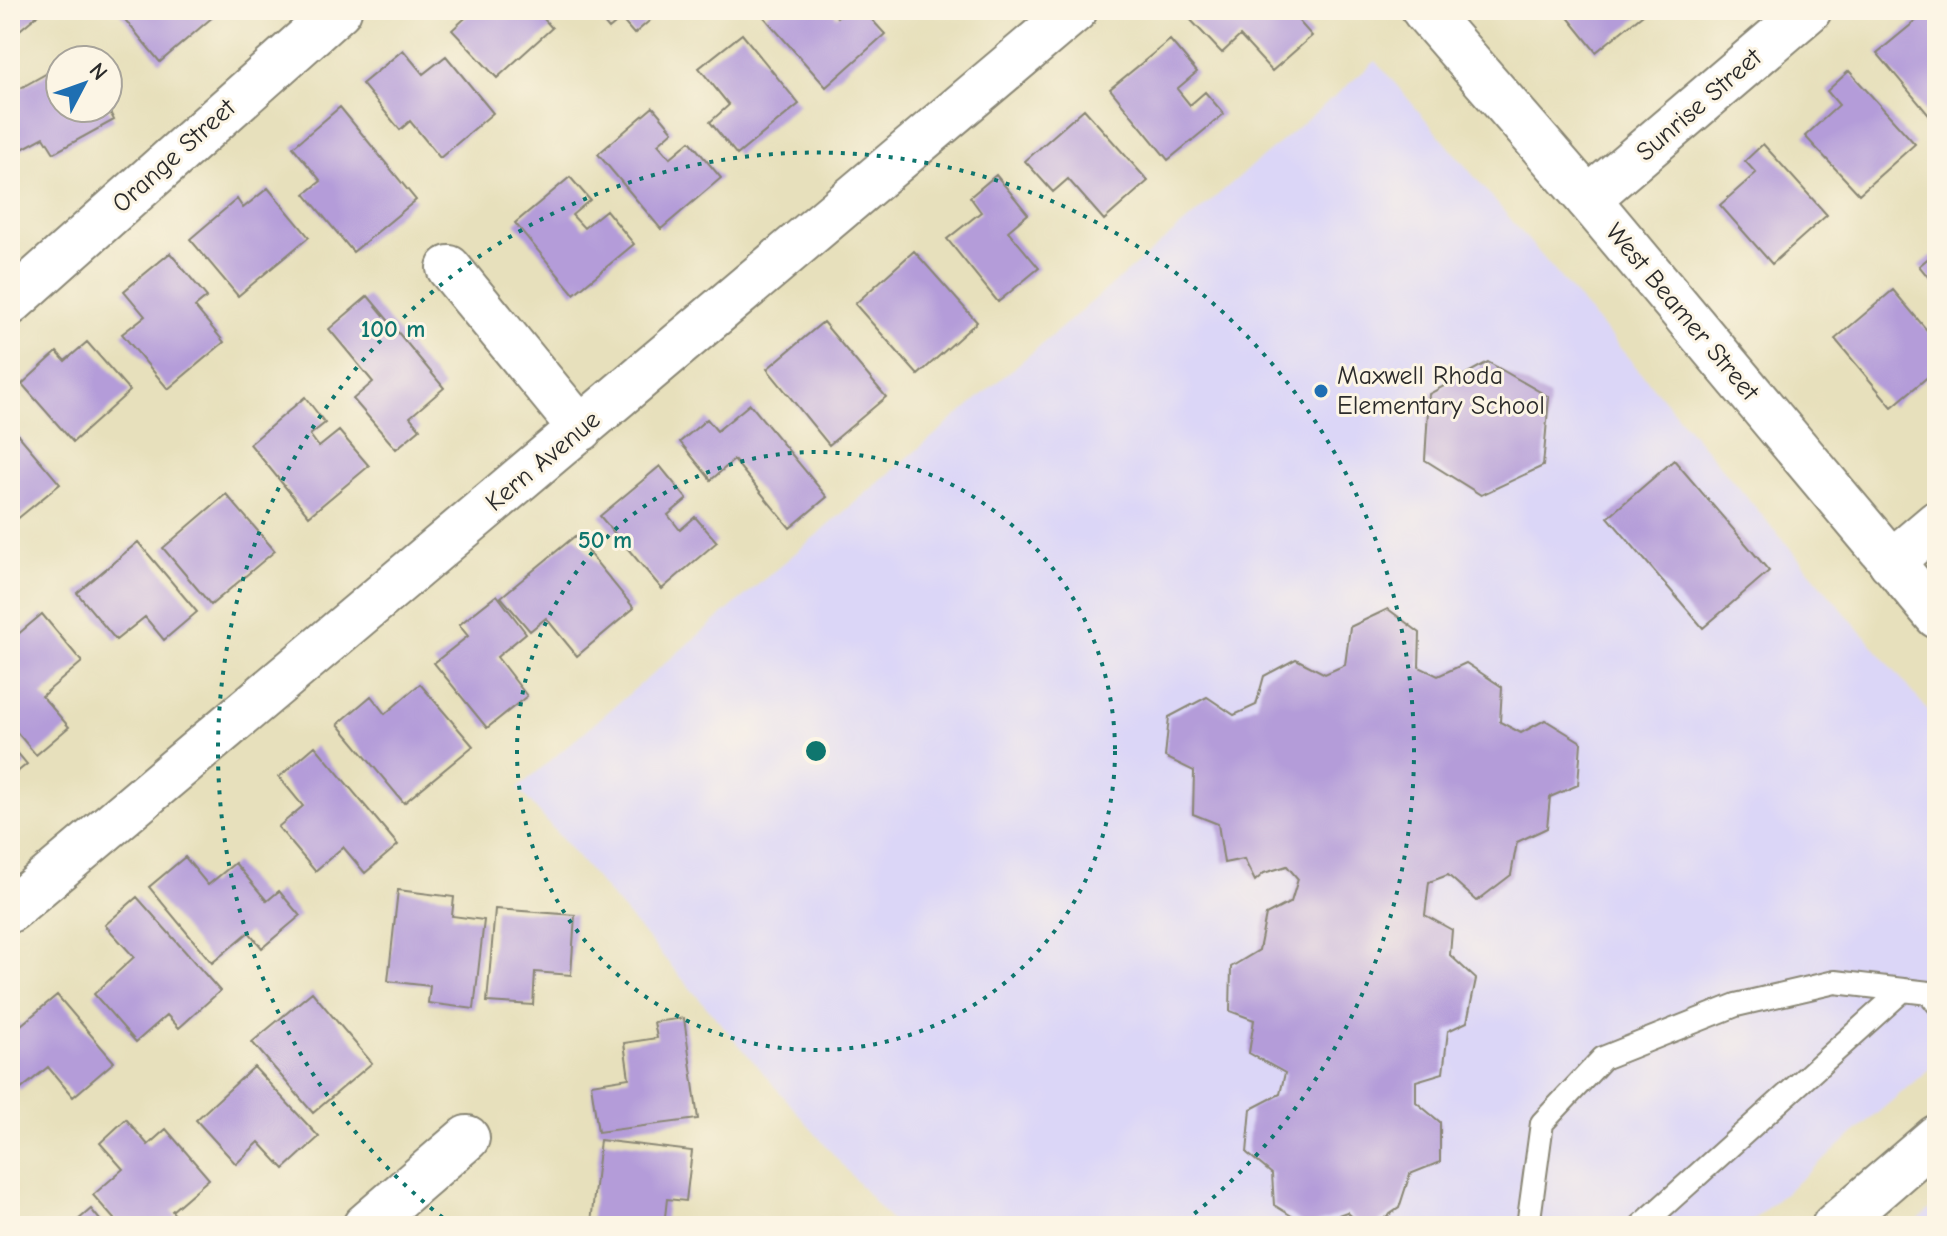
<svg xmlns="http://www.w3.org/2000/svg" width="1947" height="1236" font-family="'Comic Neue',sans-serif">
<rect width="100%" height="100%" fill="#fcf5e5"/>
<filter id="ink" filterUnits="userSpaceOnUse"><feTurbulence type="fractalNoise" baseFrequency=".0125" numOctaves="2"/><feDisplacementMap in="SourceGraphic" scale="16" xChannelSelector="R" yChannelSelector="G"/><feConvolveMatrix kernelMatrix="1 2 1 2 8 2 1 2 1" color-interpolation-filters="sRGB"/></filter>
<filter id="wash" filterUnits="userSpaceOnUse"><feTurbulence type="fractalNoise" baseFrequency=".006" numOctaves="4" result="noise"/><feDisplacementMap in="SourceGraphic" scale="32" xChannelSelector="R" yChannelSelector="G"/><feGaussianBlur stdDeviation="1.8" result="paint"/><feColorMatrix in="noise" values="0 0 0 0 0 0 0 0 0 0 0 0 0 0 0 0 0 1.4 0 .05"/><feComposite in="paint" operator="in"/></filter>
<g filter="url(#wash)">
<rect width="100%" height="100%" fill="#e7e0bc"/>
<path fill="#dbd6f7" d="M1376,61L1937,721V1062L1746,1226H895L518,788Z
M1937,1204V1226H1910Z"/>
<g id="blocks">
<path fill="#b49cd9" d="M10,10H35L39,14L10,38Z
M117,10H209L214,16L160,62Z
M474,10H536L552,28L497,78L452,30Z
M593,10H662L634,34L621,19L609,29Z
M771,10H831L837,17L845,10H863L885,34L826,87L764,17Z
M1197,10H1289L1312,36L1272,71L1240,36L1222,53L1188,17Z
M1562,10H1648L1596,52Z
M1929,10H1937V125L1877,53Z
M742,34L799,104L737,155L710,122L729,105L699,68Z
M1170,40L1197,72L1177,89L1190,105L1205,92L1224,114L1168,160L1110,89Z
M403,50L423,74L446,56L493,113L440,158L410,121L400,130L362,84Z
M60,66V108H108L114,120L54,153L44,137L11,155L10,94Z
M1849,71L1915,144L1859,194L1805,136L1839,105L1827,91Z
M340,107L416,200L353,252L305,194L321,181L293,147Z
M653,107L673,131L658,144L670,158L690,141L721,178L661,229L598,154Z
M1084,109L1148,181L1104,220L1068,179L1053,192L1025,161Z
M1763,144L1827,215L1772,264L1720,205L1756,173L1745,161Z
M996,175L1028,214L1008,231L1039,268L998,302L947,239L981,212L970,197Z
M570,177L590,200L572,215L584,228L606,210L634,244L574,294L515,223Z
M268,188L309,237L238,296L190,239L237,199L243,208Z
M914,251L977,322L918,375L855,304Z
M1937,251V288L1919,266Z
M170,253L207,297L195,307L224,342L168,389L122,334L145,316L124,291Z
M1893,290L1937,342V369L1892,407L1835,339Z
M368,296L444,388L410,417L420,429L396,449L353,399L373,382L329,329Z
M823,322L886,397L829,445L767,369Z
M87,342L130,391L73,442L22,384L57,352L65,361Z
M1488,362L1549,397L1543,466L1481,495L1425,460L1429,394Z
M305,397L325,423L310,435L319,447L339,431L369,466L309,516L250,444Z
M750,404L827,497L790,528L734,460L711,480L680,442L707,419L717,431Z
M10,425L60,484L10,525Z
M1674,460L1769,571L1703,628L1608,517Z
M660,466L687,499L668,515L680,530L695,517L717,542L662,589L600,516Z
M226,494L275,551L211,605L163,548Z
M575,536L634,608L577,656L546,618L530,631L501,597Z
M138,542L197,612L164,640L145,617L116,640L77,593Z
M497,595L526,633L497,657L527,696L487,728L434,663L468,636L459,625Z
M1388,609L1420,633L1419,667L1438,676L1466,663L1502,687L1500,722L1521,733L1545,720L1581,742L1578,785L1550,797L1547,828L1517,842L1511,875L1477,901L1448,875L1429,882L1425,915L1452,930L1450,955L1476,979L1467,1022L1448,1031L1443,1073L1416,1081V1102L1440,1122V1162L1410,1174L1399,1208L1372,1226H1362L1347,1212L1308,1226L1274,1205L1272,1174L1247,1153L1251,1109L1280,1094L1285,1073L1249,1053L1254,1020L1230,1011L1231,967L1259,950L1266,915L1291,902L1298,879L1287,866L1264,873L1255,881L1244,859L1224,863L1218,824L1193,814L1194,771L1165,757L1169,717L1207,697L1234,715L1256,705L1264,676L1296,659L1325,674L1345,665L1350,627Z
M42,614L82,662L42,696L69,727L36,755L10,724V641Z
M420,684L473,746L404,803L338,724L371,696L385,714Z
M10,744L27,764L10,778Z
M315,746L398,845L365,873L343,847L315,871L278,827L303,806L279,777Z
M185,857L208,885L235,863L267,901L279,891L300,916L262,948L249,932L212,963L149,887Z
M398,890L454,897L452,916L484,920L474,1009L428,1003L430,986L388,981Z
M137,897L220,991L179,1028L167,1015L136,1042L94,994L134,957L105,925Z
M495,909L575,915L571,975L535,972L533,1005L487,1002Z
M312,992L372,1063L313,1113L252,1042Z
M57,995L114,1062L73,1097L48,1067L20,1090L10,1078V1012L21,1025Z
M684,1018L698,1119L598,1132L591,1084L629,1078L624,1043L657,1038L654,1022Z
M254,1067L319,1137L284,1169L259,1142L236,1164L196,1120Z
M126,1119L148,1145L166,1129L209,1179L172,1211L184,1226H120L93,1195L123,1169L100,1143Z
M600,1140L692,1151L686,1201L667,1199L664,1226H618L591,1223Z
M91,1209L105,1226H71Z"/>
</g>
</g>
<g filter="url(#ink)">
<use href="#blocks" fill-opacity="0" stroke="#898674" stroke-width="2"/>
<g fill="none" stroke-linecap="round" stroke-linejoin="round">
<g stroke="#898674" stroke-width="26">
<path id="service" d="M1528,1226L1542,1123L1603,1058L1736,1005L1835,982L1929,993L1937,1003
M1641,1226L1903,990"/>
</g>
<g stroke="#898674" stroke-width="48">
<path id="minor" d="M1588,199L1809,10
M449,268L581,429
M10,303L339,10
M1891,562L1937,523
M10,910L1075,10
M365,1226L467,1138"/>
</g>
<g stroke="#898674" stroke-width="48">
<path id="tertiary" d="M1424,10L1588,199L1937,616
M1834,1226L1937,1137"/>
</g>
<use href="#service" stroke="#fff" stroke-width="22"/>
<use href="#minor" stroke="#fff" stroke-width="44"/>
<use href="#tertiary" stroke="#fff" stroke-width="44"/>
</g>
</g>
<g fill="none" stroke="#0f766e" stroke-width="4" stroke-dasharray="4 8">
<circle cx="816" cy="751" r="299"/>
<path d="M452 1225A598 598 0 1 1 1180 1225"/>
</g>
<circle fill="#1f6fb2" stroke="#fcf5e5" stroke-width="3" cx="1321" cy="391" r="8"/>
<g text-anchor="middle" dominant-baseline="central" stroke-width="6" stroke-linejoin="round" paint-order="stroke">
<g font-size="26" fill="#2b2b2b" stroke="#fcf5e5">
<text transform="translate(1699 105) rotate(-41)">Sunrise Street</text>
<text transform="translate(174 156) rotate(-42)">Orange Street</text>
<text transform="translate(1682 312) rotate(50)">West Beamer Street</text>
<text transform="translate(543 461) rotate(-40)">Kern Avenue</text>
</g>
<g font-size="26" fill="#2b2b2b" stroke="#fcf5e5" text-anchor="start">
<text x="1337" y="376">Maxwell Rhoda<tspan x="1337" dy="30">Elementary School</tspan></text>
</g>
</g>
<circle cx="816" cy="751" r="12" fill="#0f766e" stroke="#fcf5e5" stroke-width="4"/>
<g font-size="24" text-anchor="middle" font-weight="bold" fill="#0f766e" stroke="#fcf5e5" stroke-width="6" stroke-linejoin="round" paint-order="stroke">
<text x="393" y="337">100 m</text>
<text x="605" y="548">50 m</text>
</g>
<rect width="1947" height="1236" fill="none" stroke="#fcf5e5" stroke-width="40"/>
<g transform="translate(84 84) rotate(49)"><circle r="38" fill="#fcf5e5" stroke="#a8a49b" stroke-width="2"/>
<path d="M0-6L14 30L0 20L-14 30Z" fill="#1f6fb2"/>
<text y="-12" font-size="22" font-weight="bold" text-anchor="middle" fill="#2b2b2b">N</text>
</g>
</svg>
